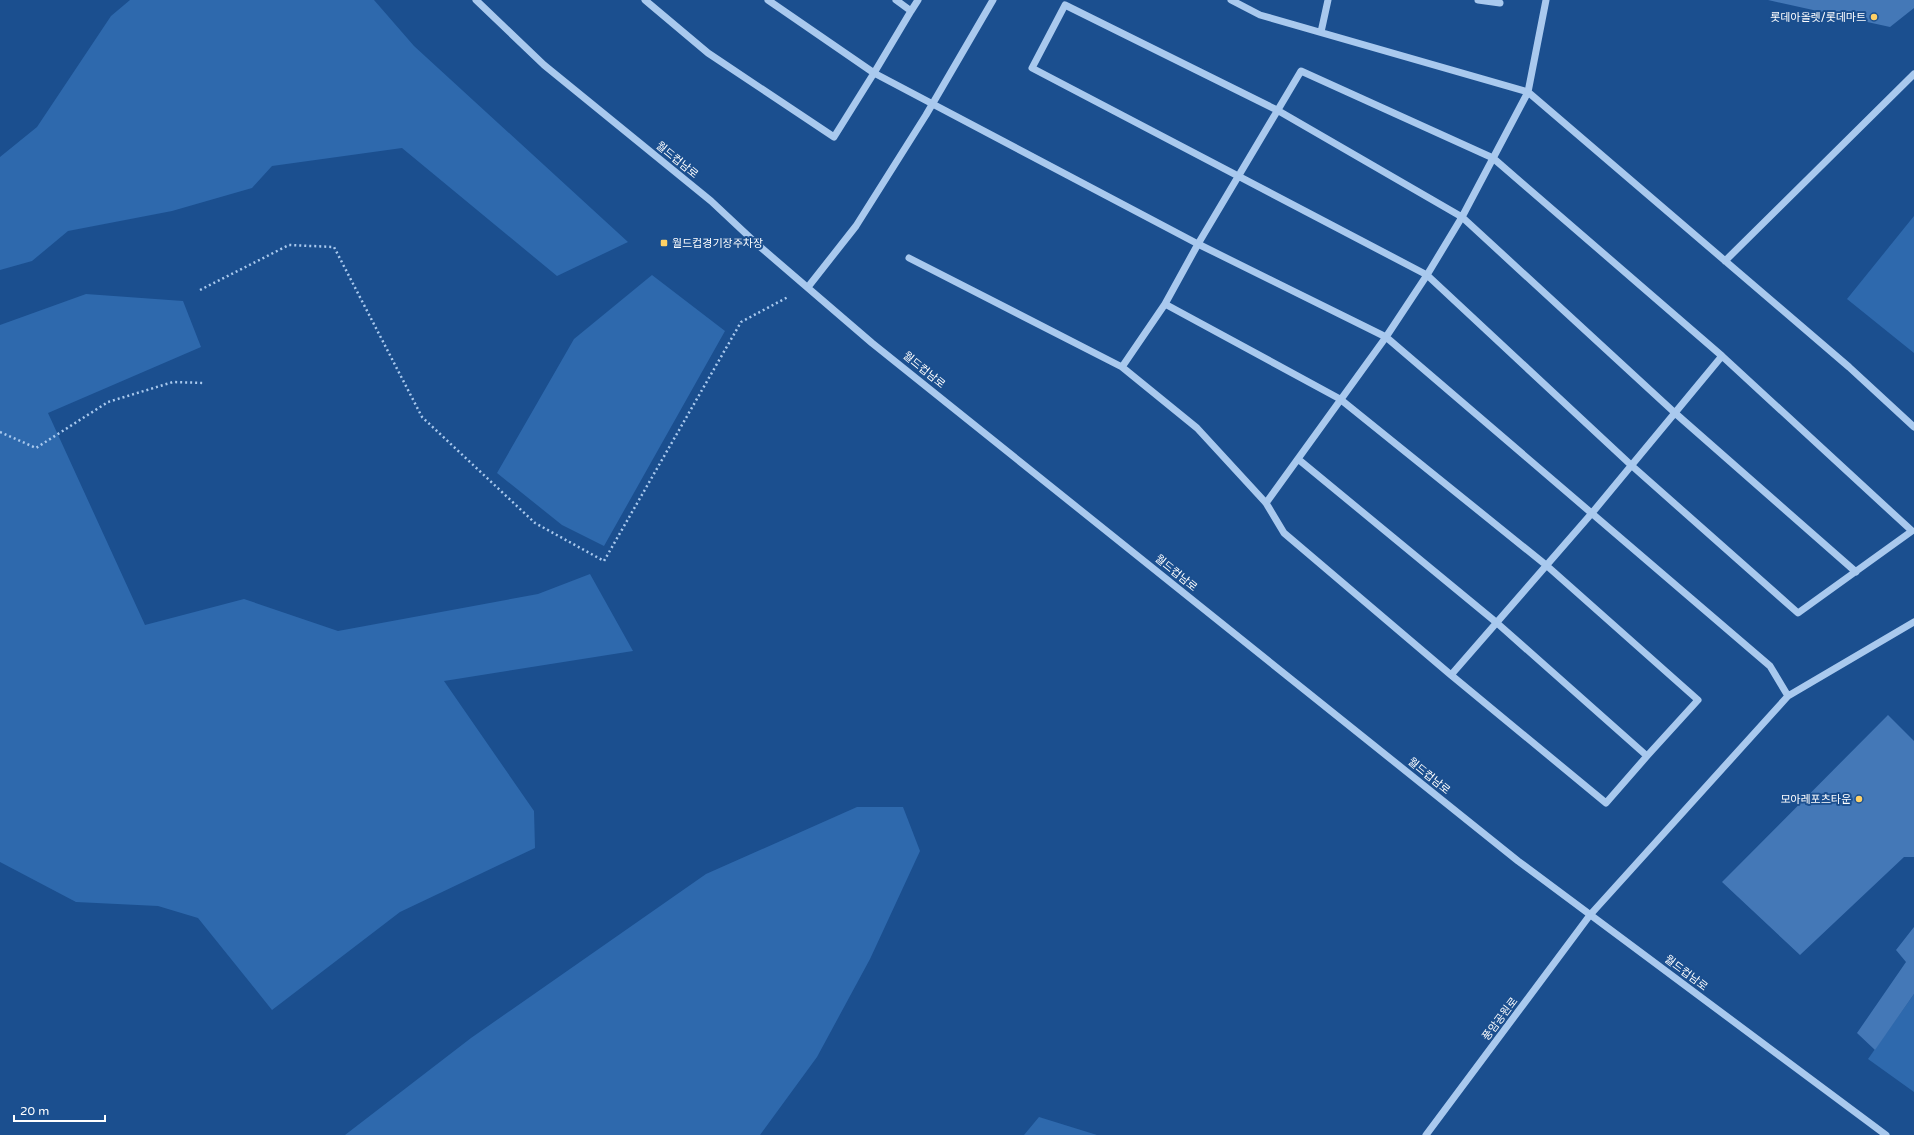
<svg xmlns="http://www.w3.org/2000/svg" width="1914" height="1135" font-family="'Varela Round','Noto Sans KR',sans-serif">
<rect width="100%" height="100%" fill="#1b4f8f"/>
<path fill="#2e69ad" d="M130,0H374L414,46L628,242L557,276L402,148L272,166L252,188L172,211L68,231L32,261L0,270V157L37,127L111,16Z
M1914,216V353L1847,299Z
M652,275L725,331L604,546L562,525L497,473L574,339Z
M86,294L183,301L201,347L48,413L145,625L244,599L338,631L538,594L590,574L633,651L444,681L534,811L535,848L400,912L272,1010L198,918L158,906L76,902L0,862V325Z
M857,807H903L920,851L870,959L817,1057L760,1135H345L471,1038L706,874Z
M1914,994V1092L1868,1059Z
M1039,1117L1097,1135H1024Z"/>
<path fill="#4478b7" d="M1768,0H1914V8L1890,27Z
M1888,715L1914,741V857H1904L1800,955L1722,882Z
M1914,927V994L1875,1050L1857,1033L1906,962L1896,950Z"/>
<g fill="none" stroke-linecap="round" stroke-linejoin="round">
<path stroke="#a9c9ee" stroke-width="2.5" stroke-dasharray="2 3" stroke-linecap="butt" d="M200,290L289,245L334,247L422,417L535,523L604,561L741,322L788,297
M0,432L36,448L108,402L173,382L204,383"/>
<path stroke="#a9c9ee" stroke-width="7" d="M476,0L544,65L711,201L758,245L872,343L1518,861L1886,1135
M645,0L708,53L834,137L874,73L768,0
M896,0L911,11L918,0
M1231,0L1260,15L1528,92L1849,367L1914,427
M1478,0L1500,3
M911,11L874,73L1198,244L1386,337L1770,666L1788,696
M1321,32L1328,0
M909,258L1122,367L1197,428L1266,503L1284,533L1451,675L1592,513L1722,356
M1725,261L1914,74
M808,287L856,226L926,115L993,0
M1165,304L1340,399L1546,565L1698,700L1647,756L1497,623L1298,459
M1122,367L1165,304L1198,244L1301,71L1493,158L1722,356L1912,531L1798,613L1631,465L1427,275L1032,68L1065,5L1277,110L1462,217L1675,413L1856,572
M1266,503L1386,337L1427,275L1462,217L1528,92L1546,0
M1451,675L1606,803L1647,756
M1426,1135L1590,915L1788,696L1914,622"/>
</g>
<g fill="#ffd166" stroke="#1b4f8f" stroke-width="1.5">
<circle cx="1874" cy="17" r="4"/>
<rect x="660" y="239" width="8" height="8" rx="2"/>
<circle cx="1859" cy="799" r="4"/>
</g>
<g text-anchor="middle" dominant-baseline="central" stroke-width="4" stroke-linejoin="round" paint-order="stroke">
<g font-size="11" fill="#fff" stroke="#1b4f8f" text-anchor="end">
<text x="1866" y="17">롯데아올렛/롯데마트</text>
<text x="672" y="243" text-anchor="start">월드컵경기장주차장</text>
<text x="1851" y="799">모아레포츠타운</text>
</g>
<g font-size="11" fill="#fff" stroke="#1b4f8f">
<text transform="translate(677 160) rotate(39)">월드컵남로</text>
<text transform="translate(924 370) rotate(39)">월드컵남로</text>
<text transform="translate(1176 573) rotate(39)">월드컵남로</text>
<text transform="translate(1429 776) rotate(39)">월드컵남로</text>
<text transform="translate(1686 973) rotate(37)">월드컵남로</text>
<text transform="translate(1500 1019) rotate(-53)">풍암공원로</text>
</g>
</g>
<path d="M14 1115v6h91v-6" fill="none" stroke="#ffffff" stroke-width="2"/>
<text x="20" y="1115" font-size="12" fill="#ffffff" stroke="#1b4f8f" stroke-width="3" paint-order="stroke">20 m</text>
</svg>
